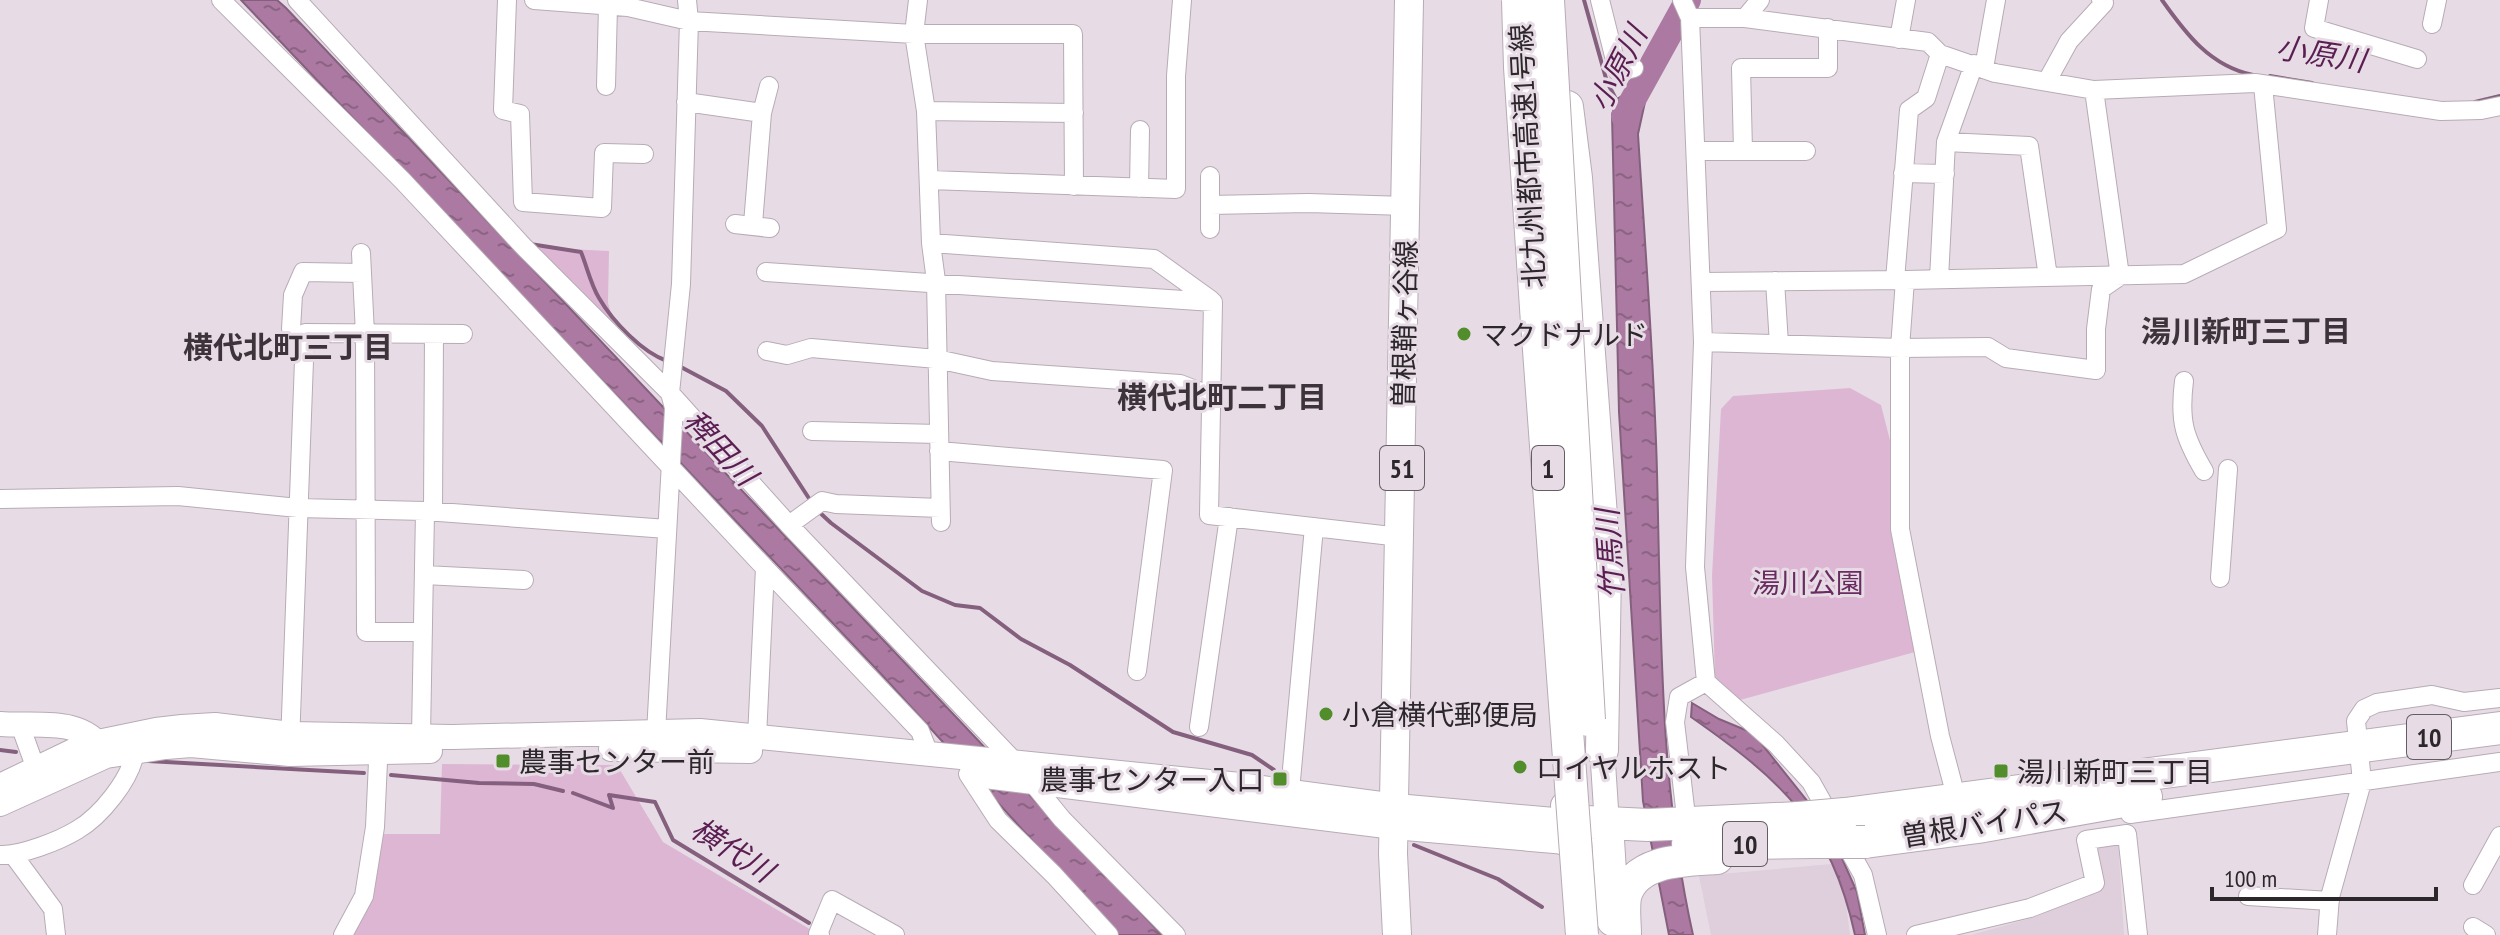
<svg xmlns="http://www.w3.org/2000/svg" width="2500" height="935" font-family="'PT Sans Narrow','Noto Sans JP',sans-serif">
<defs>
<pattern id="water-ripples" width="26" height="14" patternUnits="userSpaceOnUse" patternTransform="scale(2)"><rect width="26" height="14" fill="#ab79a1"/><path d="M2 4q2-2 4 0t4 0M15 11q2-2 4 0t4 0" fill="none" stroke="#8b6383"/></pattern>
</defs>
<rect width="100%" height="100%" fill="#e7dce5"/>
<path fill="#dfcedb" d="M2118,841L2124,935H1971L2038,916L2099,888L2091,844Z
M1832,864L1845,895L1850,935H1711L1699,876Z"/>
<path fill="#ddb6d4" d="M528,247L609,251L608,303L615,328Z
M1850,388L1881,405L1896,464L1915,652L1740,700L1715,679L1712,576L1721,409L1733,396Z
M442,764L617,765L663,842L813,931L815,935H347L378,834H440Z"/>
<path fill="url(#water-ripples)" stroke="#85607e" stroke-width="2" d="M241,0H277L286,8L1162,935H1118L882,675Z
M1641,85L1647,93L1638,134C1645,246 1654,359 1657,472C1661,626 1659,783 1693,935H1669L1643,801L1619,412L1612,115L1617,99Z
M1692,703L1719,719L1753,733L1828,827L1857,892L1865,935H1855C1831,824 1781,780 1691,717Z"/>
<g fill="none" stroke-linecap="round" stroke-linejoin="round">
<path stroke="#85607e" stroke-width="4" d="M1584,0L1607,82L1618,103
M2162,0C2186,34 2210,66 2253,75
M2270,76L2312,83
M2475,102L2500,96
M530,244L581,252C587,267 591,285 599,298C613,322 642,352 667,361
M679,366L726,391L762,426L812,503
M817,510L831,523L922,591L955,605L980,608L1021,639L1070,665L1173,732L1252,755L1274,770
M0,750L16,752
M148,761L364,773
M391,775L479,783L534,784L563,791
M573,793L613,808L609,795L655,802L673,840L809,923
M1414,845L1498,879L1542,907"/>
<path stroke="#ab79a1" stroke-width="26" d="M1624,116L1688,0"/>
<g stroke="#b7acb5" stroke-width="20">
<path id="street" d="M221,0L402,180L765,568
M297,0L523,246L670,393L789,525L1017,764L1062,819L1176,935
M507,0L503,110L520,114L523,202L602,208L604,153L644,154
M534,0L628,7L689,21L914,34H1073L1074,186
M918,0L914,34L926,111L931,243L936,281L941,522
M1600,0L1618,72L1634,68
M1682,0L1690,18L1703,342L1695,567L1706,682L1679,697L1675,722L1687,825
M2319,0L2314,28L2417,59
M1690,18H1745L1928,42L1940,54L1995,73L2094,90L2255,83L2441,111L2481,110L2500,106
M1745,18L1760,0
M2432,24L2437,0
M1899,39L1906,0
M1984,68L1996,0
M2047,81L2069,41L2104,3L2101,0
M606,86L608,6
M686,102L762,113L753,224
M926,111L1074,113
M762,113L769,86
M1946,142L2029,146L2048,277
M1696,151H1806
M1743,151L1741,68H1828V28
M1903,173L1945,174
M1210,176V205
M931,180L1176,189V76L1182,0
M1139,188L1140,130
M735,224L770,228
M1210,229V205L1308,203L1406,206
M931,243L1154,259L1211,300
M361,253L365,334L366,632H423
M766,272L1213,302L1209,515L1400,537
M1939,279L1946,142L1974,64
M1895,280L1909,110L1926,98L1940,54
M1905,280L2184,274L2277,229L2263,85
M1775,281L1779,344
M1702,282L1905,280L1900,348V529L1940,736L1954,789
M291,329L293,295L303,272L362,273
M1703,342L1900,348L1988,347L2006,358L2096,370V329L2101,289L2120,276L2094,90
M767,351L787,355L811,348L937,359L992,371L1180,384L1211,396
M2184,381C2179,421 2184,437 2204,471
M812,431L939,434
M939,451L1163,470L1137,671
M0,499L178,496L298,508L425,511L667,529
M433,511L434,334
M789,525L822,501L836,504L940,508
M424,575L524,580
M2220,578L2228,469
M1706,682L1776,744L1811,782L1863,875L1877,935
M20,725L36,769
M1199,727L1229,517
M421,736L425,511
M757,737L765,568L920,731L929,754
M290,744L305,333L463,334
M652,744L656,733L674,408L670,393L681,284L689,21L687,0
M968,774L998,820L1054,875L1109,935
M1290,791L1314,527
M2130,814L2500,762
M0,855C20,856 59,841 77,830C101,816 131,779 135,752
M14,856L53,909L56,935
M2473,885L2500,836
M2248,896L2330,901
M2473,927L2486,935
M343,935L364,896L375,827L379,740
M820,935L818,934L832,900L895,935
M1916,935L2030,908L2095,883L2086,840L2127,834L2138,935
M2327,935L2330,897L2362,782L2356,721L2364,709L2377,703L2432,695L2464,702L2500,698"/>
</g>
<g stroke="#b7acb5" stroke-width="26">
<path id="secondary" d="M0,724C35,727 83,716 103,751
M1601,733L1607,824
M611,749L750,751
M985,776L1394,827L1566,842
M0,786L73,751L98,742L156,730L182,727L215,725L291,734L452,737L700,731L1240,785L1396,806L1565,821L1563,805
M0,804L106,756L166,747L191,745L290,754L430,751"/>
</g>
<g stroke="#b7acb5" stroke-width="30">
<path id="primary" d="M1397,935L1393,854L1409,0"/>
</g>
<g stroke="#b7acb5" stroke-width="34">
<path id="highway" d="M1567,107L1576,178L1605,570L1602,750
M1845,814L2500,728
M1607,824L1613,920
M1565,839V821L1648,825L1799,818
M1865,842L1978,827L2146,797
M1688,844L1813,842
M1625,935C1625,923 1623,909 1625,897C1634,859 1687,860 1717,858"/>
</g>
<use href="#street" stroke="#fff" stroke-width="18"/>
<use href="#secondary" stroke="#fff" stroke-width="24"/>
<use href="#primary" stroke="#fff" stroke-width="28"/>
<use href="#highway" stroke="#fff" stroke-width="32"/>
<g stroke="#b7acb5" stroke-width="34" stroke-linecap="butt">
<path id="highway-bridge" d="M1518,0L1520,67L1537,323L1582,935
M1548,0L1589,720
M1799,818L1845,814
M1813,842H1865"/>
</g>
<use href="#highway-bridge" stroke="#fff" stroke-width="32"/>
</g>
<g fill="#518d2b" stroke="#e7dce5" stroke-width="3">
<circle cx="1464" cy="334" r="8"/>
<circle cx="1326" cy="714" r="8"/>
<rect x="495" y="753" width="16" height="16" rx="4"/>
<circle cx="1520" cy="767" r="8"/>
<rect x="1993" y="763" width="16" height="16" rx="4"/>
<rect x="1272" y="771" width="16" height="16" rx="4"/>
</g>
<g text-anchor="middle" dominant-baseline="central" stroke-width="6" stroke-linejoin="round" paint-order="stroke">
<g fill="#e7dce5" stroke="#645d63" stroke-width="2">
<rect x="1380" y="446" width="44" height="44" rx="6"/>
<rect x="1532" y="446" width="32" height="44" rx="6"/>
<rect x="2407" y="715" width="44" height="44" rx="6"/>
<rect x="1723" y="822" width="44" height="44" rx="6"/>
</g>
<g font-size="26" font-weight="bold" fill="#2c272b">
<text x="1402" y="468">51</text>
<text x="1548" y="468">1</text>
<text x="2429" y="737">10</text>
<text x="1745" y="844">10</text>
</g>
<g font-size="28" fill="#2c272b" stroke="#e7dce5">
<text transform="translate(1527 156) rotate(-93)">北九州都市高速1号線</text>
<text transform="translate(1404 324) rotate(-89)">曽根鞘ヶ谷線</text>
<text transform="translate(1984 823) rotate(-9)">曽根バイパス</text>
</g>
<g font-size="28" fill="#2c272b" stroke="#e7dce5" text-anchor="start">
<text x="1480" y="334">マクドナルド</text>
<text x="1342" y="714">小倉横代郵便局</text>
<text x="519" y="761">農事センター前</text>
<text x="1536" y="767">ロイヤルホスト</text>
<text x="2017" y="771">湯川新町三丁目</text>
<text x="1264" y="779" text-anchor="end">農事センター入口</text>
</g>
<g font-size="28" fill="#692b60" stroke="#e7dce5">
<text x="1808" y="582">湯川公園</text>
</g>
<g font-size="30" font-style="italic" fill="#5b1e52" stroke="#e7dce5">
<text transform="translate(2321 53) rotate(9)">小原川</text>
<text transform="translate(1617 68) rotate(-63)">小原川</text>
<text transform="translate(721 447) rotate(47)">稗田川</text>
<text transform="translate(1609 554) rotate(-94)">竹馬川</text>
<text transform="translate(733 849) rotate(33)">横代川</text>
</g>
<g font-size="30" font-weight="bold" fill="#3d343b" stroke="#e7dce5">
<text x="2246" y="330">湯川新町三丁目</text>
<text x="288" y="346">横代北町三丁目</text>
<text x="1222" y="396">横代北町二丁目</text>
</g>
</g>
<path d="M2212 887v12h224v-12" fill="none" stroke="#2c272b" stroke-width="4"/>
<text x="2224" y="887" font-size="24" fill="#2c272b" stroke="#e7dce5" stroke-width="6" paint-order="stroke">100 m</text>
</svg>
